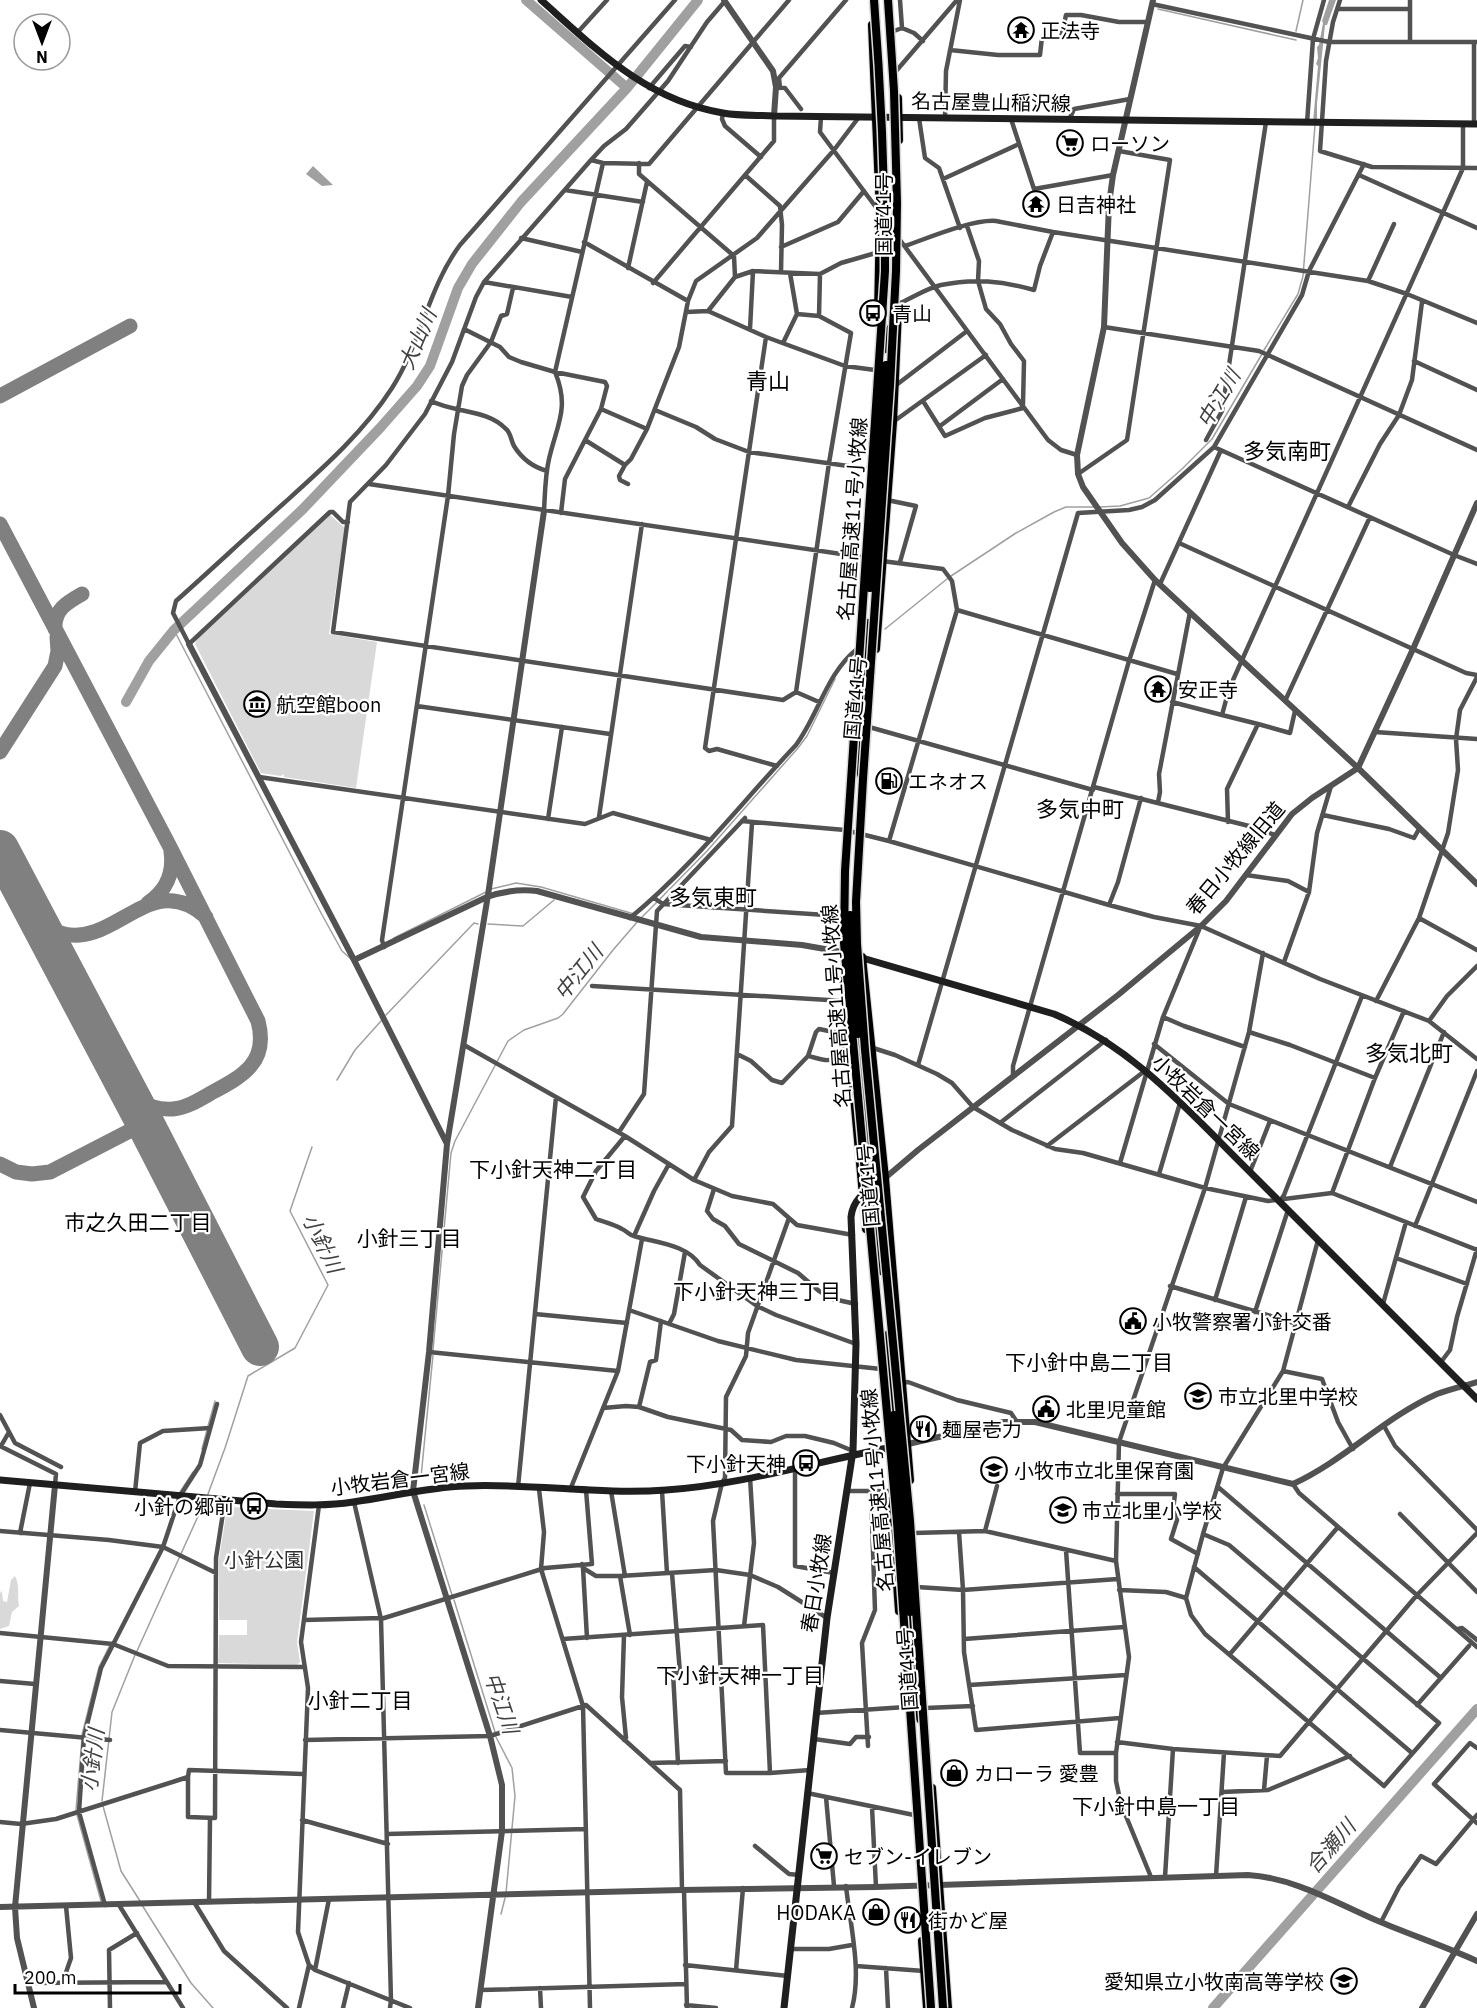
<svg xmlns="http://www.w3.org/2000/svg" width="1477" height="2008" font-family="'IBM Plex Sans','Noto Sans JP',sans-serif">
<rect width="100%" height="100%" fill="#fff"/>
<path fill="#d9d9d9" d="M330,515L345,528L329,634L377,642L356,788L284,777V774L281,776L261,773L195,644L197,639Z
M230,1507L314,1511L297,1642L300,1662L297,1665L218,1663L219,1635H247V1620H219V1559L227,1509Z
M15,1576C20,1585 17,1596 19,1606L12,1612L9,1626L0,1629V1593L2,1591L3,1601L7,1602L11,1580Z"/>
<path fill="#a0a0a0" d="M1329,0H1336L1327,25H1325L1317,104V122H1313L1318,66L1316,64L1318,58L1317,47L1319,45L1323,23L1322,21Z
M313,166L333,185L322,186L306,174Z"/>
<g fill="none" stroke-linecap="round" stroke-linejoin="round">
<path stroke="#a0a0a0" stroke-width="1.5" d="M1158,9L1296,40
M1296,31L1303,0
M1264,350L1298,294L1303,276L1315,125
M1100,507L1120,506L1149,498L1182,469L1212,439L1262,354
M951,576L1016,533L1054,512L1066,507H1095
M885,629L947,579
M174,630L321,913L342,951L351,959
M491,889L516,883L541,887L634,914
M660,899L707,851L798,748L807,736L835,679
M641,918L657,902
M488,924L523,926L554,900
M394,938L486,892
M386,1015L474,923L478,924
M337,1080L355,1050L381,1021
M433,1350L451,1153L455,1141L508,1041L524,1030L558,1018L563,1014L613,950L638,921
M208,1426L215,1401
M202,1449L207,1430
M421,1477L433,1355
M180,1492L193,1472
M208,1494L225,1448L248,1376L295,1348L328,1285L290,1211L312,1147
M424,1505L452,1595
M454,1600L495,1732
M137,1651L204,1503
M82,1735L99,1667L110,1645
M496,1737L512,1768L515,1796L506,1893
M102,1801L112,1712L135,1655
M103,1806L121,1871L140,1901
M76,1810L82,1739
M77,1815L101,1901
M142,1905L191,1983L213,2008
M501,1914L505,1898"/>
<path stroke="#a0a0a0" stroke-width="10" d="M526,0L627,88
M126,702L149,661L174,630L303,509L380,428L417,386L430,366L458,288L472,264L521,202L627,88L698,0
M1213,2008L1477,1709"/>
<path stroke="#808080" stroke-width="15" d="M0,396L130,326
M0,524L169,845L258,1021C269,1062 243,1076 211,1093C199,1100 186,1108 173,1109C158,1110 146,1106 133,1099
M55,629C54,610 66,603 82,594
M0,752L55,666L58,651L57,637
M148,903C166,891 174,873 171,852
M36,918C45,925 52,932 64,934C116,946 152,868 206,917
M0,1164L16,1172L32,1174L50,1172L145,1123"/>
<path stroke="#808080" stroke-width="38" d="M0,849L145,1123L260,1347"/>
<g stroke="#dbdbdb" stroke-width="10">
<path id="trunk" d="M872,25L880,213L878,316
M898,98L899,140
M876,649L893,422L898,311
M862,957L885,1178L910,1480
M843,975L866,1229
M891,1501L899,1611
M932,1788L948,2008
M922,1941L927,2008"/>
</g>
<g stroke="#dbdbdb" stroke-width="11">
<path id="motorway" d="M887,349L890,329
M863,779L859,770L868,623
M858,1034L868,1149L864,1158
M878,1186L874,1193L882,1271
M888,1335L894,1415
M910,1612L920,1719"/>
</g>
<path stroke="#525252" stroke-width="4.5" d="M1340,0L1333,22L1326,61L1320,151L1372,167L1477,168
M1410,0V42
M725,1L707,22L668,81L626,129L604,146L591,160L484,282L476,297L452,362L425,414L386,465L350,502L333,632L783,700L796,692L829,463L851,333L819,316L797,314
M1152,4L1329,42H1477
M1337,9H1410
M902,28L914,33L923,41
M894,31L902,28L900,0
M577,33L607,0
M950,50L998,55H1040L1042,37L1061,38L1066,15H1081L1119,22H1147
M897,70L957,0
M778,87L785,88L801,109
M649,88L685,46L691,47
M780,88L779,78L846,0
M723,113L722,119L725,126L761,157
M821,117L820,132L878,210
M919,118L925,158L939,168L960,228
M945,118L946,71L960,0
M1011,119L1034,189L1113,175
M1069,120L1074,109L1130,99
M1307,123L1313,39L1324,0
M1474,124V42
M591,160L603,163L649,164L789,0
M639,163V174L734,256L735,277
M745,175L780,206L782,225L781,272
M1359,175L1477,228
M943,179L1019,144
M565,190L643,202
M967,226L979,261L978,281L986,309L1000,324L1011,344L1024,361L1023,404L1022,406
M521,238L582,252
M900,240L1048,440L1061,450L1077,455
M584,242L688,301
M905,246C928,238 973,219 996,221L1053,232L1368,281L1407,294L1477,323
M781,247L838,222L864,191
M628,268L647,182
M1368,281L1394,224
M484,282L572,297
M653,283L774,141V116
M898,304C912,298 927,288 941,285C974,278 1002,281 1034,290L1040,266L1053,232
M708,311L735,277L753,271L820,274L841,263L879,252
M686,312L708,311L766,337L845,366L875,370
M819,316L820,274
M1104,327L1259,351L1477,450
M464,329L500,347L509,357L521,362L555,372L605,382L607,386L601,409L585,440L625,465L619,476L620,480L628,484
M750,329L753,271
M766,337L705,748L709,751L717,749L777,766
M783,343L797,314L790,273
M1414,361L1477,390
M895,386L967,331
M431,401C455,413 487,409 506,429C511,433 511,441 514,446C522,459 533,467 547,471
M923,401L945,436L985,418L1023,408
M601,409L647,429
M655,410L696,427L715,439L749,452L869,469
M893,422L986,355
M940,426L1003,379
M1206,440L1222,411L1266,122
M1214,447L1454,555L1477,564
M625,465L631,459L647,429L679,347L688,301L696,281L757,238L834,150L859,117
M1078,474L1127,440L1170,160L1119,151
M369,484L868,558
M887,500L916,506L900,562
M1348,507L1380,444L1399,415L1412,380L1422,302
M544,511C545,494 545,476 549,459C557,424 570,408 555,372L603,163
M561,513L565,479L585,440
M348,522H343L333,512H330L189,644L173,613L176,601C212,569 247,536 283,504C323,468 363,433 392,388C421,343 428,288 460,245L675,0
M1179,543L1466,673L1477,675
M882,561L943,569L952,581L957,610L889,841
M1160,584L1221,450
M957,610L1177,674
M796,692L819,702
M1285,701L1370,517
M1172,702L1222,715
M417,706L610,734
M1258,724L1290,733L1295,711
M869,727L1093,790
M1375,732L1477,739
M259,777L585,824L613,813L711,840
M1094,787L1249,826L1275,835
M1158,802L1160,792L1159,774L1190,612
M1323,815L1389,829L1414,838L1419,829
M599,817L642,524
M548,819L562,727
M742,821L845,830L889,841L1109,905L1154,917L1201,926L1320,979L1429,1021L1477,1059
M1228,822L1227,789L1258,724L1222,715L1229,689L1463,168V124
M1246,875L1288,881L1309,892
M654,898L663,904L841,916
M1109,905L1118,882L1141,798
M630,918C692,867 741,803 796,745C819,714 826,674 857,649
M1419,918L1477,950
M384,947L382,940L448,496L454,434L462,386L467,375L491,342L501,316L507,314L513,288
M1284,962L1309,892L1317,833L1331,786
M592,986L845,1001
M1376,1001L1419,918L1448,833L1458,770L1456,739L1460,710L1477,677
M1163,1017L1184,1026L1245,1047
M1429,1021L1447,996L1477,966
M1249,1032L1290,1045L1375,1078
M1154,1044L1229,1104L1477,1202
M464,1045L625,1136L694,1180L732,1196L773,1204L797,1225L853,1235
M870,1047L895,1055L937,1074L952,1083L973,1107L1012,1130L1055,1149L1083,1153L1205,1188L1268,1201L1332,1193L1477,1250
M737,1054L751,1061L772,1080L782,1083L808,1056L816,1032L819,1029L848,1035
M808,1056C814,1057 823,1061 829,1060C838,1060 840,1048 849,1046
M918,1065L1078,513L1129,510L1142,507L1155,500L1214,447L1302,295L1309,271L1364,164
M1013,1075V1066L1129,661L1155,580
M1000,1123L1106,1040
M619,1132L644,1094L657,911L745,818
M625,1136L596,1171L583,1197L596,1219C604,1222 614,1224 622,1229C627,1231 629,1235 634,1236C656,1243 687,1244 700,1265L757,1306L776,1315L856,1344
M1047,1146L1146,1070
M1120,1163L1163,1017L1199,930
M1390,1167L1444,1032
M1250,1172L1270,1121
M1159,1174L1180,1103
M694,1180L709,1152L732,1126L752,823
M714,1189L707,1211L713,1219L725,1226L739,1244L798,1273L819,1291L833,1299L856,1304
M1332,1193L1375,1078L1404,1011
M1280,1201L1284,1195L1362,996
M789,1218L748,1333L746,1356L726,1397L725,1478L722,1483L713,1521L726,1773H770L810,1770
M1415,1226L1477,1071
M634,1236L654,1191L669,1164
M1396,1258L1467,1284
M1170,1286L1294,1323
M1215,1300L1246,1197
M1383,1304L1406,1222
M629,1310L718,1341L796,1360L881,1369
M1255,1312L1288,1210
M535,1314L627,1323
M669,1324L674,1314L685,1252
M429,1352L618,1371
M1441,1362L1450,1350L1457,1317L1477,1249
M1283,1371L1322,1379L1338,1422L1353,1449
M902,1383L908,1382L957,1400L1011,1413L1017,1422
M639,1407L650,1362L656,1360L661,1321
M603,1408L626,1406L639,1407L668,1417L731,1430L742,1440L771,1442L786,1436H805L834,1443L853,1451
M0,1415L15,1443L61,1467
M1384,1426L1395,1446L1477,1530
M0,1446L56,1474L55,1485
M1,1446L9,1432
M795,1468V1566L834,1573
M1293,1484L1299,1493L1477,1647
M518,1487L556,1097
M1218,1487L1441,1678
M539,1489L544,1532L541,1569L583,1706L590,2008
M570,1490L618,1371L642,1239
M611,1491L625,1576
M662,1491L667,1573
M847,1491H890
M135,1492L140,1443L163,1431L210,1428
M1117,1494H1175L1173,1510L1177,1520L1171,1539L1198,1554
M354,1502L381,1619L391,2000L390,2008
M319,1505L301,1642L308,1688L298,1932L309,1965L315,1970L410,2008
M1400,1514L1477,1592
M0,1531L109,1540L163,1547L216,1573
M985,1531L997,1486
M959,1532L963,1590L964,1652L976,1730L1120,1718
M20,1533L30,1483
M914,1533L985,1531L1116,1561
M1203,1534L1229,1545L1439,1723L1384,1786L1205,1634L1191,1615L1186,1598L1203,1534L1223,1468L1283,1371L1318,1240
M1066,1550L1080,1753H1116
M582,1564L583,1568L596,1576H620L716,1570L750,1575L778,1587L827,1618
M1194,1567L1412,1753
M583,1568L587,1638
M672,1573L680,1673H673L678,1763
M620,1576L630,1635
M917,1587L963,1590L1118,1579
M1119,1590L1166,1592L1186,1598
M381,1619L545,1568L592,1564L586,1490
M304,1620L381,1618
M744,1626L754,1543L750,1477
M1458,1629L1462,1628L1477,1640
M0,1633L113,1644L168,1666L305,1667
M563,1639L763,1625L770,1773
M964,1639L1124,1627
M1230,1654L1338,1527
M0,1681L35,1684
M969,1685L1126,1675
M1417,1705L1469,1646
M926,1708L973,1706
M816,1713L906,1707
M0,1730L110,1740
M814,1739L850,1744L856,1737H869
M305,1740L490,1736L586,1705L680,1790L682,1890
M624,1740L626,1738L622,1697L624,1635
M1117,1742L1173,1749L1280,1756L1417,1595L1477,1533
M868,1746L862,1643L875,1610L871,1491
M1477,1748L1470,1743L1434,1784L1477,1823
M650,1763L726,1761
M188,1777V1817L215,1818L216,1558L225,1500
M1264,1790L1267,1756
M1222,1792L1268,1790L1350,1756
M807,1793L914,1815
M826,1797L834,1886
M872,1807L876,1887
M302,1820L388,1844
M0,1822L21,1824L56,1819L188,1777L189,1770L303,1774
M387,1834L586,1829
M755,1846L789,1874L799,1875
M1216,1876L1224,1753
M1151,1877L1121,1804L1116,1781V1753L1129,1657L1116,1561L1119,1442L1205,1188L1249,1032L1263,953
M1165,1877L1173,1749
M846,1886C850,1924 862,1971 852,2008
M684,1890L687,2008
M194,1902L224,1951L287,2008
M209,1902L210,1818
M105,1905L79,1812L84,1737L101,1668L163,1547L180,1496L200,1465L217,1404
M119,1905L183,2008
M1381,1922L1399,1887L1421,1856L1436,1864L1477,1815
M791,1949H829L852,1945
M685,1965L788,1976
M856,1966L924,1971
M886,1968L888,2008
M315,1970L329,1899
M736,1970L743,1888
M63,1981L71,1958L66,1906
M28,1983L166,1982
M540,1988L541,2008
M481,1990L686,1984
M686,2005L716,2008
M110,2008L109,1950L137,1933
M299,2008L309,1965
M343,2008L349,1983"/>
<path stroke="#525252" stroke-width="6" d="M724,0L773,71L776,87L774,116
M1153,0L1113,175L1109,204L1104,327L1077,455L1078,474L1083,487L1122,543L1155,580L1358,768L1477,884
M189,644L354,960L447,1144
M354,960L487,897C504,891 519,889 537,891L701,937L802,945L842,952
M885,1178L918,1150L1118,995L1201,926L1226,901L1292,814L1312,798L1358,768L1413,649L1477,503
M908,1444L1004,1422H1035L1293,1484C1345,1460 1385,1417 1437,1394C1450,1389 1464,1386 1477,1382
M0,1907L682,1890L876,1887L1248,1875C1295,1878 1336,1903 1378,1921C1411,1935 1444,1946 1477,1961
M34,2008L17,1938L15,1907L55,1485
M478,2008L502,1831V1785L490,1736L413,1491L429,1352L447,1144L488,895L544,511
M1422,2008L1477,1914"/>
<path stroke="#1f1f1f" stroke-width="7" d="M541,0C597,50 646,100 723,113C740,116 758,115 774,116L1477,124
M859,957L1054,1014C1135,1048 1190,1113 1251,1173C1327,1248 1402,1324 1477,1399
M0,1480L276,1504C302,1505 328,1506 353,1502C391,1497 427,1487 466,1486C532,1483 599,1495 666,1490C742,1485 818,1461 893,1447
M784,2008L827,1618L853,1451L856,1344L851,1217C853,1199 865,1192 879,1182"/>
<use href="#trunk" stroke="#000" stroke-width="8"/>
<use href="#motorway" stroke="#000" stroke-width="8"/>
<g stroke="#dbdbdb" stroke-width="11" stroke-linecap="butt">
<path id="motorway-bridge" d="M874,0C881,90 885,180 885,271L845,871L844,943L897,1522L931,2008
M888,0L894,91L897,203L896,271L890,386L863,779L856,902L857,944L865,1050L910,1521L943,2008
M870,588L886,365
M850,915L852,976L858,1034
M894,1415L910,1612"/>
</g>
<use href="#motorway-bridge" stroke="#000" stroke-width="8"/>
</g>
<defs>
<g id="temple-ring" transform="scale(1.35)"><circle r="9.5" fill="#fff" stroke="#000" stroke-width="1.5"/><path d="M0-6L5-2H3V0L6.5 2.5H4V6H1.5V3h-3V6H-4V2.5H-6.5L-3 0V-2H-5Z" fill="#000"/></g>
<g id="supermarket-ring" transform="scale(1.35)"><circle r="9.5" fill="#fff" stroke="#000" stroke-width="1.5"/><path d="M-6-5.5h2.5l.6 2H6L4.5 2H-2.5L-4.4-4H-6ZM-1.5 3.2a1.3 1.3 0 1 0 .1 0ZM3 3.2a1.3 1.3 0 1 0 .1 0Z" fill="#000"/></g>
<g id="bus-ring" transform="scale(1.35)"><circle r="9.5" fill="#fff" stroke="#000" stroke-width="1.5"/><path d="M-5-6H5V4H4V6H2V4H-2V6H-4V4H-5ZM-3.5-4V0h7V-4ZM-3.5 1.2v1.5H-2V1.2ZM2 1.2v1.5H3.5V1.2Z" fill="#000"/></g>
<g id="museum-ring" transform="scale(1.35)"><circle r="9.5" fill="#fff" stroke="#000" stroke-width="1.5"/><path d="M0-6L6-3V-2H-6V-3ZM-5-1h2V3h-2ZM-1-1h2V3h-2ZM3-1h2V3H3ZM-6 4H6V6H-6Z" fill="#000"/></g>
<g id="fuel-ring" transform="scale(1.35)"><circle r="9.5" fill="#fff" stroke="#000" stroke-width="1.5"/><path d="M-5.5-6h7V0h2V4h1.3V-2.5L3-4.5l.8-.8L6-3V5H2.5V1h-1V6h-7ZM-4.2-4.7v3.2H.2V-4.7Z" fill="#000"/></g>
<g id="civic-ring" transform="scale(1.35)"><circle r="9.5" fill="#fff" stroke="#000" stroke-width="1.5"/><path d="M-.6-6.5H3V-4.5H.6V-3L4-1V1h2V6H-6V1h2V-1L-.6-3ZM-1.2 2.5V6h2.4V2.5Z" fill="#000"/></g>
<g id="school-ring" transform="scale(1.35)"><circle r="9.5" fill="#fff" stroke="#000" stroke-width="1.5"/><path d="M0-5L7-2L0 1L-7-2ZM-4 1L0 2.5L4 1V4Q0 6-4 4Z" fill="#000"/></g>
<g id="restaurant-ring" transform="scale(1.35)"><circle r="9.5" fill="#fff" stroke="#000" stroke-width="1.5"/><path d="M-5-6h1v4h1v-4h1v4h1v-4h1v5L-1.5 .5V6h-2V.5L-5-1ZM5-6V6H3V1.5H1.5Q1.5-4 5-6Z" fill="#000"/></g>
<g id="shop-ring" transform="scale(1.35)"><circle r="9.5" fill="#fff" stroke="#000" stroke-width="1.5"/><path d="M-5-2.5h2.3a2.7 3.5 0 0 1 5.4 0H5L5.5 6h-11ZM-1.5-2.5h3a1.5 2.3 0 0 0-3 0Z" fill="#000"/></g>
</defs>
<g fill-rule="evenodd">
<use href="#temple-ring" x="1021" y="30"/>
<use href="#supermarket-ring" x="1070" y="143"/>
<use href="#temple-ring" x="1036" y="204"/>
<use href="#bus-ring" x="873" y="313"/>
<use href="#temple-ring" x="1158" y="689"/>
<use href="#museum-ring" x="257" y="704"/>
<use href="#fuel-ring" x="889" y="781"/>
<use href="#civic-ring" x="1133" y="1321"/>
<use href="#school-ring" x="1198" y="1396"/>
<use href="#civic-ring" x="1046" y="1409"/>
<use href="#restaurant-ring" x="923" y="1429"/>
<use href="#bus-ring" x="806" y="1463"/>
<use href="#school-ring" x="994" y="1470"/>
<use href="#bus-ring" x="254" y="1506"/>
<use href="#school-ring" x="1063" y="1510"/>
<use href="#shop-ring" x="954" y="1773"/>
<use href="#supermarket-ring" x="824" y="1856"/>
<use href="#shop-ring" x="876" y="1912"/>
<use href="#restaurant-ring" x="908" y="1920"/>
<use href="#school-ring" x="1344" y="1981"/>
</g>
<g text-anchor="middle" dominant-baseline="central" stroke-width="4.5" stroke-linejoin="round" paint-order="stroke">
<g font-size="20" fill="#000" stroke="#fff" text-anchor="start">
<text x="1040" y="30">正法寺</text>
<text x="1090" y="143">ローソン</text>
<text x="1056" y="204">日吉神社</text>
<text x="892" y="313">青山</text>
<text x="1178" y="689">安正寺</text>
<text x="276" y="704">航空館boon</text>
<text x="908" y="781">エネオス</text>
<text x="1152" y="1321">小牧警察署小針交番</text>
<text x="1218" y="1396">市立北里中学校</text>
<text x="1066" y="1409">北里児童館</text>
<text x="942" y="1429">麺屋壱力</text>
<text x="786" y="1463" text-anchor="end">下小針天神</text>
<text x="1014" y="1470">小牧市立北里保育園</text>
<text x="234" y="1506" text-anchor="end">小針の郷前</text>
<text x="1082" y="1510">市立北里小学校</text>
<text x="974" y="1773">カローラ 愛豊</text>
<text x="844" y="1856">セブン-イレブン</text>
<text x="856" y="1912" text-anchor="end">HODAKA</text>
<text x="928" y="1920">街かど屋</text>
<text x="1324" y="1981" text-anchor="end">愛知県立小牧南高等学校</text>
</g>
<g font-size="20" fill="#000" stroke="#fff">
<text transform="translate(991 102) rotate(1)">名古屋豊山稲沢線</text>
<text transform="translate(883 214) rotate(-90)">国道41号</text>
<text transform="translate(852 519) rotate(-86)">名古屋高速11号小牧線</text>
<text transform="translate(855 698) rotate(-85)">国道41号</text>
<text transform="translate(1235 858) rotate(-50)">春日小牧線旧道</text>
<text transform="translate(836 1006) rotate(-94)">名古屋高速11号小牧線</text>
<text transform="translate(1206 1107) rotate(44)">小牧岩倉一宮線</text>
<text transform="translate(868 1185) rotate(-95)">国道41号</text>
<text transform="translate(400 1479) rotate(-7)">小牧岩倉一宮線</text>
<text transform="translate(877 1490) rotate(-95)">名古屋高速11号小牧線</text>
<text transform="translate(816 1583) rotate(-81)">春日小牧線</text>
<text transform="translate(907 1669) rotate(-94)">国道41号</text>
</g>
<g font-size="20" fill="#303030" stroke="#fff">
<text x="264" y="1559">小針公園</text>
</g>
<g font-size="21" font-style="italic" fill="#414141" stroke="#fff">
<text transform="translate(417 339) rotate(-67)">大山川</text>
<text transform="translate(1218 398) rotate(-59)">中江川</text>
<text transform="translate(578 972) rotate(-51)">中江川</text>
<text transform="translate(323 1243) rotate(64)">小針川</text>
<text transform="translate(502 1703) rotate(71)">中江川</text>
<text transform="translate(92 1760) rotate(-83)">小針川</text>
<text transform="translate(1330 1846) rotate(-49)">合瀬川</text>
</g>
<g font-size="21" fill="#000" stroke="#fff">
<text x="553" y="1169">下小針天神二丁目</text>
<text x="138" y="1222">市之久田二丁目</text>
<text x="409" y="1238">小針三丁目</text>
<text x="757" y="1291">下小針天神三丁目</text>
<text x="1089" y="1362">下小針中島二丁目</text>
<text x="740" y="1675">下小針天神一丁目</text>
<text x="360" y="1700">小針二丁目</text>
<text x="1156" y="1806">下小針中島一丁目</text>
</g>
<g font-size="22" fill="#000" stroke="#fff">
<text x="768" y="380">青山</text>
<text x="1287" y="450">多気南町</text>
<text x="1080" y="808">多気中町</text>
<text x="713" y="896">多気東町</text>
<text x="1409" y="1052">多気北町</text>
</g>
</g>
<g transform="translate(42 42) rotate(180)"><circle r="28" fill="#ffffff" stroke="#999999" stroke-width="1.5"/>
<path d="M0-4.5L10 22L0 15L-10 22Z" fill="#000000"/>
<text y="-9" font-size="16" font-weight="bold" text-anchor="middle" fill="#000000">N</text>
</g>
<path d="M15 1984v9h165v-9" fill="none" stroke="#000000" stroke-width="3"/>
<text x="24" y="1984" font-size="18" fill="#000000" stroke="#ffffff" stroke-width="4.5" paint-order="stroke">200 m</text>
</svg>
